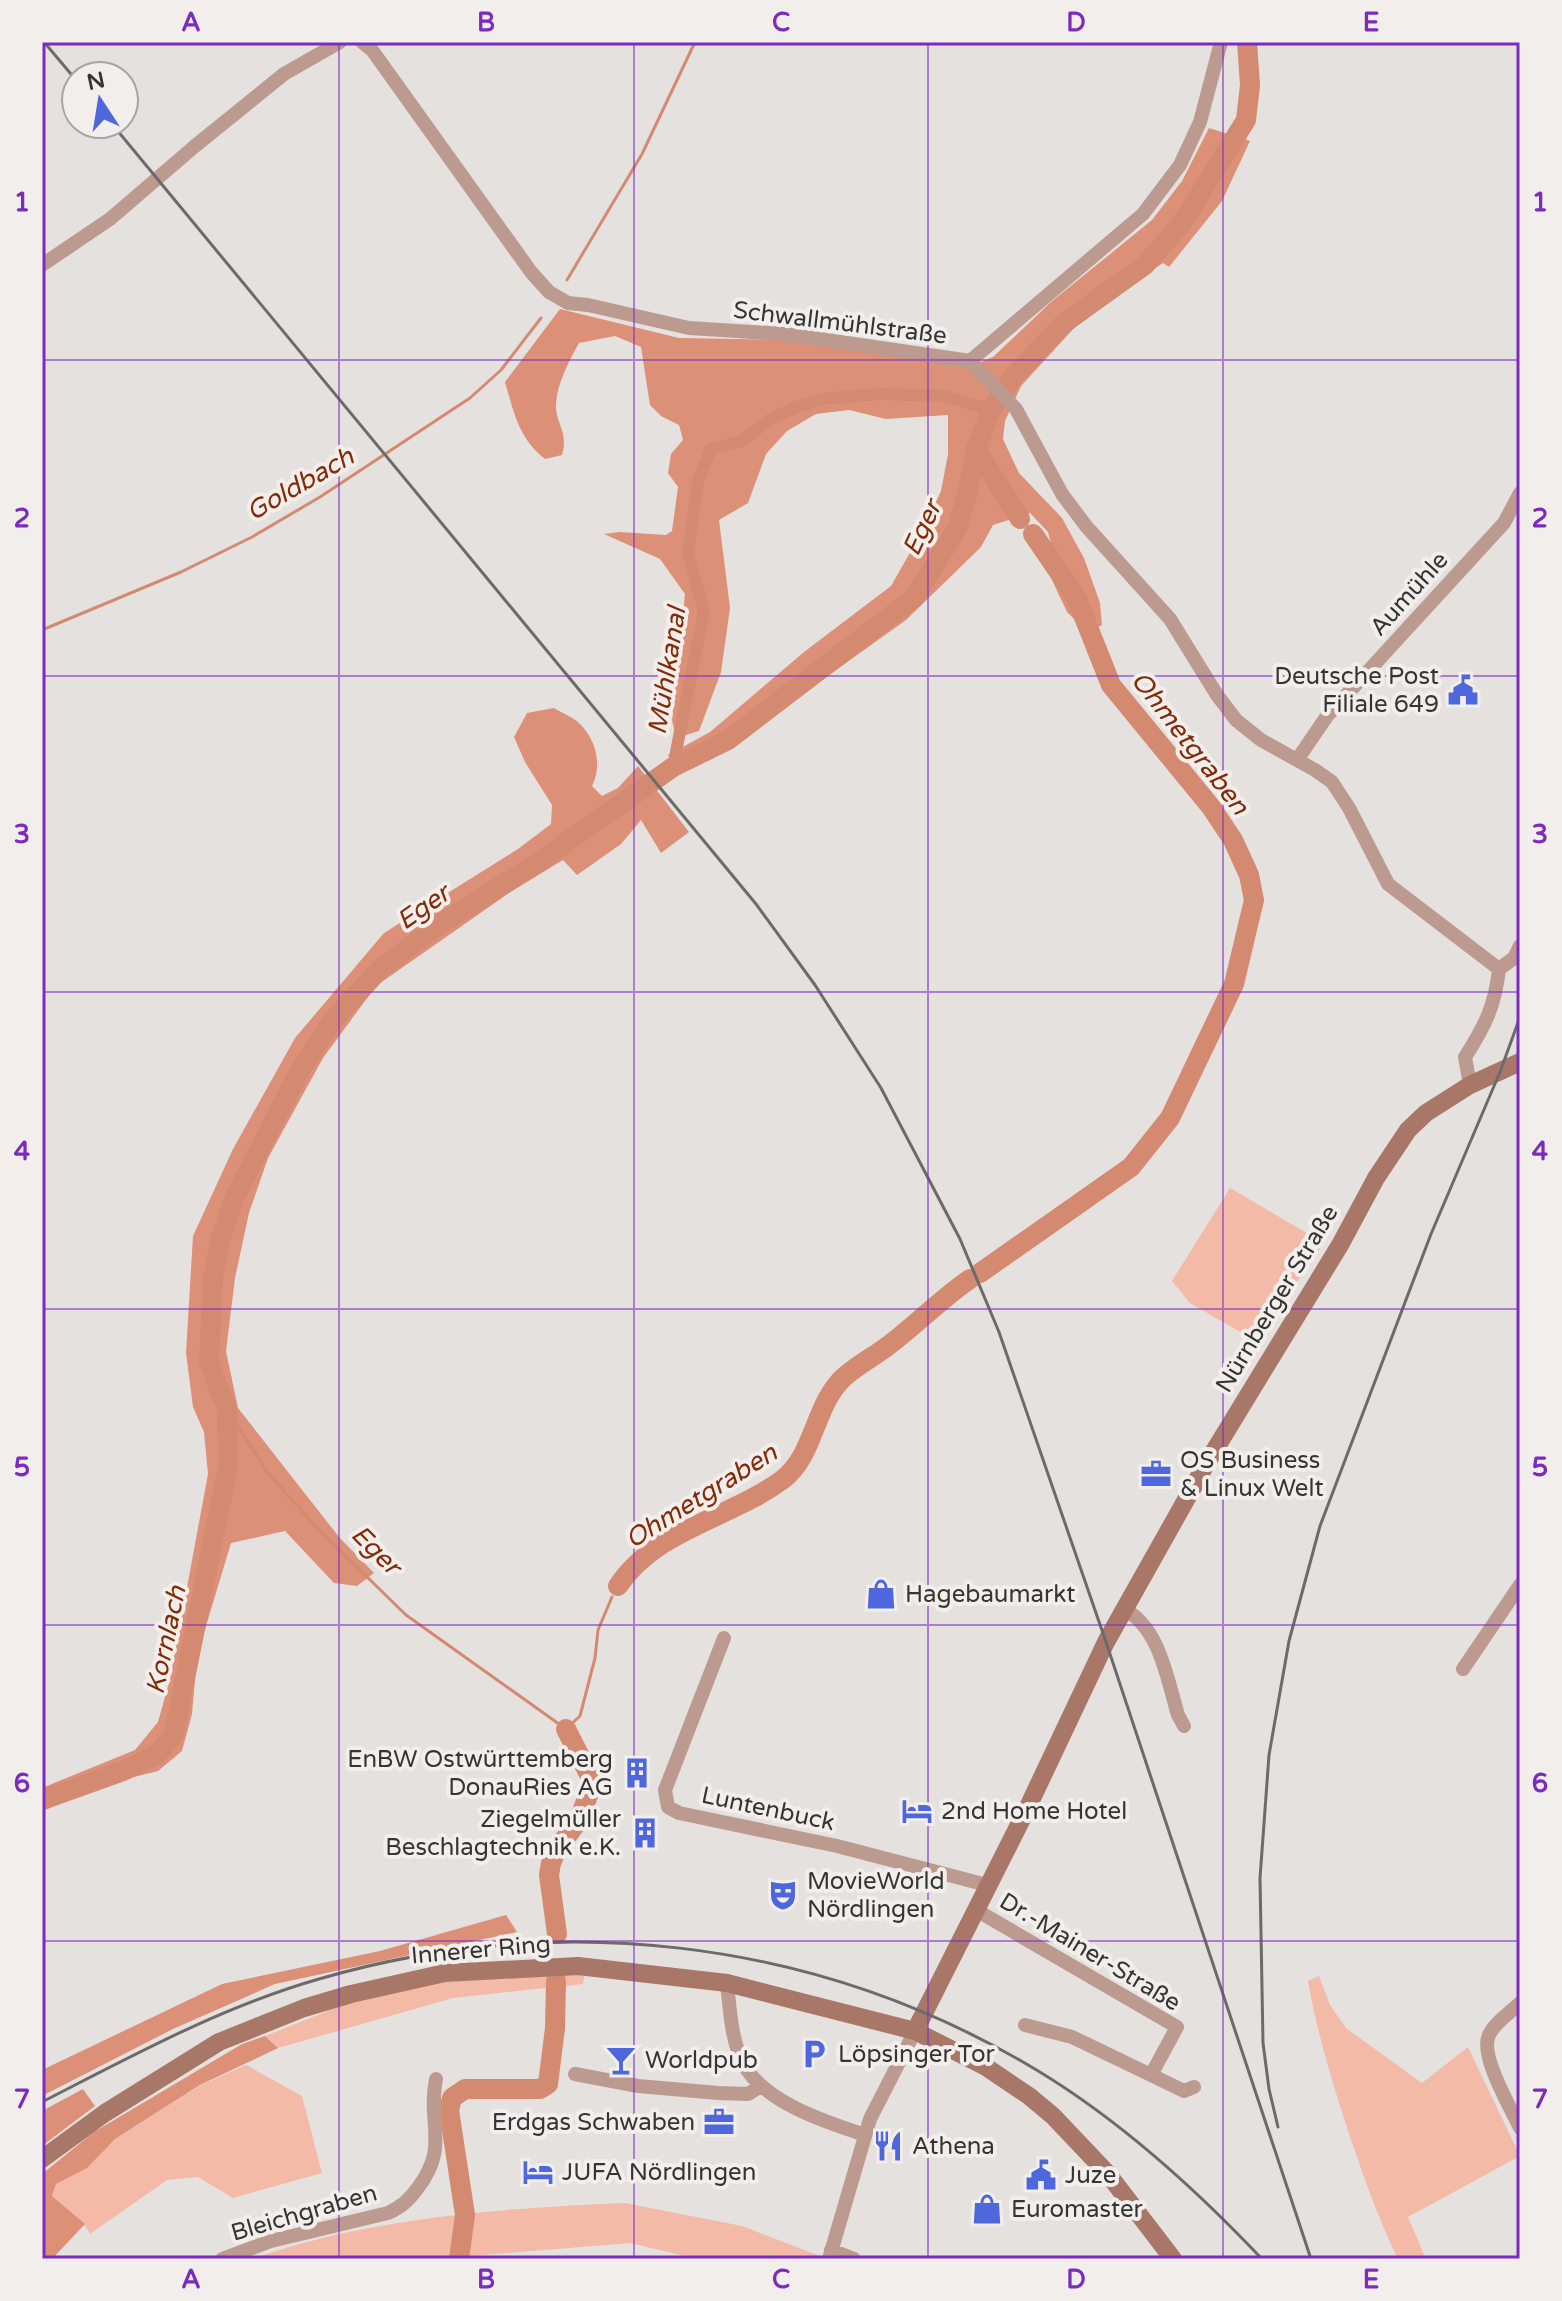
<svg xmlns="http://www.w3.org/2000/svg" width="1562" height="2301" font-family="'Varela Round',sans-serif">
<rect width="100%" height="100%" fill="#e5e1df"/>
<path fill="#f4baa8" d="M1230,1188L1324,1243L1256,1341L1190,1303L1172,1281Z
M585,1972L583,1984L453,1998L278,2048L265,2036L358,1999L432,1983Z
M1319,1976L1330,2005L1346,2028L1422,2083L1468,2047L1520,2156L1408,2217L1426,2259H1398C1378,2218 1363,2175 1348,2131C1332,2081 1317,2033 1308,1981Z
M246,2065L302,2096L322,2173L233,2198L198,2177L167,2180L90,2234L84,2224L52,2196L56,2184L87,2167L115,2139L201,2085Z
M625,2203L742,2226L828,2259H697L630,2243L435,2259H252C367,2218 502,2208 625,2203Z"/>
<path fill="#dc9078" d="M1209,128L1250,141L1222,201L1169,267L1163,263L1087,314L1021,386L1005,421L1003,439L1019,473L1062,518L1084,558L1100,603L1102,625L1087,632L1067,612L1052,580V547L1048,532L1030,513L993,525L981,547L906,620L720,753L704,756L680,773L668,755L710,732L804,652L891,586L924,528L941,491L948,454V415L886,419L849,410L816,414L787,431L766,454L748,503L719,520L730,608L721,672L699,731L676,738L672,720L685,594L660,559L604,534L619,532L666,535L672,531L678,487L668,473L671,454L683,440L679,425L661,416L650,405L641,347L615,336L579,343C569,361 557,384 556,404C555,424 569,431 562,455L545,459C519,439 514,413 505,382L560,309L679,338L800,340L969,367L993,357L1051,302L1152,220L1182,181Z
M554,708C562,713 575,718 581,725C597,742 602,766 592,786L602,796L618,788L638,766L689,832L661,853L641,820L621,844L577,875L563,860L509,893L376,986L323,1058L268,1158L249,1213L235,1278L226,1351L238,1408L339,1537L374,1573L357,1586L334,1583L285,1531L231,1543L197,1656L192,1714L182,1751L158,1771L118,1781L42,1811V1788L135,1750L158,1722L170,1679L208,1474L204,1432L193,1407L186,1353L193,1236L233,1149L295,1038L384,933L518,849L551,824L552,805L525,762L514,737L527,713Z
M506,1915L517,1932L275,1984L173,2029L42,2096V2070L222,1984L380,1951Z
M265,2036L278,2048L200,2085L115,2139L87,2168L56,2184L52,2196L85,2224L52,2259H42V2174L94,2132L242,2044Z
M83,2089L95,2106L42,2146V2111Z"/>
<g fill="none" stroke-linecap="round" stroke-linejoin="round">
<path stroke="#d48a71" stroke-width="3" d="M567,280L642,154L695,42
M42,630L181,572L252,537L320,497L470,398L501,370L541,318
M227,1409L267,1472L318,1529L406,1615L566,1729L580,1716L595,1658L598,1630L612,1597"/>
<path stroke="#d48a71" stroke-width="12" d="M673,767L704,611L688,553L698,481L711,449L742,441L769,420L796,407L823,399L880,394L944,396L991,410"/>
<path stroke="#d48a71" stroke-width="20" d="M976,449L1020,519
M980,1273L1131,1167L1170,1118L1234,984L1254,900L1249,875L1233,840L1211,807L1111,685L1076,597L1033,534
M618,1586C656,1529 729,1519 782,1480C814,1456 813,1411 840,1381C853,1367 874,1357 889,1345C917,1324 942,1298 970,1279
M42,1800L123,1771L156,1755L173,1737L228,1467L227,1409L209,1362L213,1277L220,1241L235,1197L297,1076L332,1021L380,969L436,927L540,861L673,767L728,740L914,598L957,529L967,495L976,449L991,410L1012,378L1063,324L1145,265L1182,223L1246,120L1250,85L1247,42
M557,1934L549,1875L551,1863L557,1849L579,1820L593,1782L566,1729
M459,2259L465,2215L449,2110L452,2098L465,2089H540L548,2084L555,2028L556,1981"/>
<path stroke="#bd9a8f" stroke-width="14" d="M362,42L372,50L531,272L549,292L568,303L588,305L689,328L785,334L970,361L1016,409L1062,494L1086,526L1170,619L1217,695L1236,720L1261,740L1315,770L1332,782L1349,808L1388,884L1499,969C1495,1006 1485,1026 1465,1057L1470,1085
M42,265L110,219L195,146L284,74L340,42
M970,361L1143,214L1180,165L1200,122L1221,42
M1297,760L1327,716L1504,523L1520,493
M1499,969L1514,958L1520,946
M1124,1609C1160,1628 1167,1679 1178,1715L1184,1726
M724,1638L665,1790L668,1807L679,1813L837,1846L987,1885
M1463,1669L1520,1585
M976,1910L1177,2027L1151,2075L1072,2037L1025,2025
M727,1983C730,2010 731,2039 743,2063C763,2102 825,2122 865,2135
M1520,2003C1511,2012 1494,2023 1489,2035C1479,2055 1511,2108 1520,2128
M575,2074L638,2086L718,2093L748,2094L761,2086
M1151,2075L1184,2091L1194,2087
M831,2250L854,2259
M222,2259L271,2241L388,2213C401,2207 408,2201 417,2189C450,2147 427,2124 436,2079
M829,2259L870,2119L915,2031"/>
<path stroke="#a97767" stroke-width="18" d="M915,2031L1027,1809L1106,1642L1205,1466L1340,1245L1376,1178L1408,1130L1426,1113L1470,1085L1520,1062
M42,2159L105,2113L219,2042L304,2008L351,1994L445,1973L578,1966L727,1983L915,2031L986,2067L1029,2096L1053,2116L1108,2174L1173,2259"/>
<path stroke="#6d6b69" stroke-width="3" d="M44,42L76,80
M112,124L756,904L815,985L881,1088L960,1239L999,1332L1106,1642L1311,2259
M42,2102C132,2056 221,2007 319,1979C556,1910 809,1938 1023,2062C1112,2113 1192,2185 1262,2259
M1278,2127L1269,2089L1263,2043L1260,1878L1269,1755L1289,1641L1320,1526L1431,1234L1500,1072L1520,1017"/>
</g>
<path fill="none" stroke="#7b2cbf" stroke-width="2" stroke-opacity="0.55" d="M339,42V2259M634,42V2259M928,42V2259M1223,42V2259M42,360H1520M42,676H1520M42,992H1520M42,1309H1520M42,1625H1520M42,1941H1520"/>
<defs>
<g id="civic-bare" transform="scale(2.4)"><path d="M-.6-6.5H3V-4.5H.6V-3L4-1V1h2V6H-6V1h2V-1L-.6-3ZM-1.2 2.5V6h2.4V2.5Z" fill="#4f67dc" stroke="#f2eeec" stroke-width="2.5" paint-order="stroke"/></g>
<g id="office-bare" transform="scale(2.4)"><path d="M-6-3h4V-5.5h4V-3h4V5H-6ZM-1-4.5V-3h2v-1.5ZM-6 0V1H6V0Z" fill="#4f67dc" stroke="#f2eeec" stroke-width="2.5" paint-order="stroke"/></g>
<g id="shop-bare" transform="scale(2.4)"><path d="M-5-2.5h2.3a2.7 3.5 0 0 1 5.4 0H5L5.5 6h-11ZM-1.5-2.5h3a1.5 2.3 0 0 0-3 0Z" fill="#4f67dc" stroke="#f2eeec" stroke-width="2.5" paint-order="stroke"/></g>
<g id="building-bare" transform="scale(2.4)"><path d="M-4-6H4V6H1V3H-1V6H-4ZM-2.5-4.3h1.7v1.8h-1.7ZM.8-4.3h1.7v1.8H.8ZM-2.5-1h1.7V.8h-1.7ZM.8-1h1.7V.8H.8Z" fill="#4f67dc" stroke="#f2eeec" stroke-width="2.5" paint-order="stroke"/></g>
<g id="hotel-bare" transform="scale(2.4)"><path d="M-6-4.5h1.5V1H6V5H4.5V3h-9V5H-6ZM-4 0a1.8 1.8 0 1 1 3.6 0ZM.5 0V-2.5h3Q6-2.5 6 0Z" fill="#4f67dc" stroke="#f2eeec" stroke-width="2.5" paint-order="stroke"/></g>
<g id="theatre-bare" transform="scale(2.4)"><path d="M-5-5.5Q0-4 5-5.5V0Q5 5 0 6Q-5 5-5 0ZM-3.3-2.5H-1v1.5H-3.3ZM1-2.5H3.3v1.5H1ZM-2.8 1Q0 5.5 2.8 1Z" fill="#4f67dc" stroke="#f2eeec" stroke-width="2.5" paint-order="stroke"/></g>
<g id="parking-bare" transform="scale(2.4)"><path d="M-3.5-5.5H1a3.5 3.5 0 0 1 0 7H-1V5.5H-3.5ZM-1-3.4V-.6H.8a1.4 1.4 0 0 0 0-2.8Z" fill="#4f67dc" stroke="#f2eeec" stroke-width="2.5" paint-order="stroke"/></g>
<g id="bar-bare" transform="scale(2.4)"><path d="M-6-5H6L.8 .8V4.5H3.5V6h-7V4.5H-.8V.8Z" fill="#4f67dc" stroke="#f2eeec" stroke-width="2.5" paint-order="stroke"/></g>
<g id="restaurant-bare" transform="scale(2.4)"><path d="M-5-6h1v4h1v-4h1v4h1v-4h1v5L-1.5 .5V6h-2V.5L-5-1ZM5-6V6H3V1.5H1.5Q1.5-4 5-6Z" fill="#4f67dc" stroke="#f2eeec" stroke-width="2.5" paint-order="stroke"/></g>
</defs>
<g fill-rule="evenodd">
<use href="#civic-bare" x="1463" y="690"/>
<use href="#office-bare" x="1156" y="1474"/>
<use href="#shop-bare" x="881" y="1594"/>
<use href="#building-bare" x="637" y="1773"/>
<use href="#hotel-bare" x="917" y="1811"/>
<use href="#building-bare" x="645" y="1833"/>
<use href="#theatre-bare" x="783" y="1895"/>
<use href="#parking-bare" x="814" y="2054"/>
<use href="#bar-bare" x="621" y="2060"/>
<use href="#office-bare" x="719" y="2122"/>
<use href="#restaurant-bare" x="888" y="2146"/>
<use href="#hotel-bare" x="538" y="2172"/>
<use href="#civic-bare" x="1041" y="2175"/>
<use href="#shop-bare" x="987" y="2209"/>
</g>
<g text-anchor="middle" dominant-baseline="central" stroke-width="8" stroke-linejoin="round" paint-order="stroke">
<g font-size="24" fill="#373534" stroke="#f2eeec">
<text transform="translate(840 323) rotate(7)">Schwallmühlstraße</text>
<text transform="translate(1409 594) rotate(-48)">Aumühle</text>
<text transform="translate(1277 1299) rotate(-59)">Nürnberger Straße</text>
<text transform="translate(768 1809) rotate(12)">Luntenbuck</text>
<text transform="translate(481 1950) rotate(-5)">Innerer Ring</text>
<text transform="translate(1090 1952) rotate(31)">Dr.-Mainer-Straße</text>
<text transform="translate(304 2213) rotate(-16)">Bleichgraben</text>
</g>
<g font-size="24" fill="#373534" stroke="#f2eeec" text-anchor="start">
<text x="1439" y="676" text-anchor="end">Deutsche Post<tspan x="1439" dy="28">Filiale 649</tspan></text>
<text x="1180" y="1460">OS Business<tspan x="1180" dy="28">&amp; Linux Welt</tspan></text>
<text x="905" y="1594">Hagebaumarkt</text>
<text x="613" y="1759" text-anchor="end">EnBW Ostwürttemberg<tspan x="613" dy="28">DonauRies AG</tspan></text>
<text x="941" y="1811">2nd Home Hotel</text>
<text x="621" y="1819" text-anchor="end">Ziegelmüller<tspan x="621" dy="28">Beschlagtechnik e.K.</tspan></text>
<text x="807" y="1881">MovieWorld<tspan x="807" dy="28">Nördlingen</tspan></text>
<text x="838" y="2054">Löpsinger Tor</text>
<text x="645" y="2060">Worldpub</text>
<text x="695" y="2122" text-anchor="end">Erdgas Schwaben</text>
<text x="912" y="2146">Athena</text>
<text x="562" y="2172">JUFA Nördlingen</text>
<text x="1065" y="2175">Juze</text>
<text x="1011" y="2209">Euromaster</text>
</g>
<g font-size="26" font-style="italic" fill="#832b08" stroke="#f2eeec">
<text transform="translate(300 484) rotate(-30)">Goldbach</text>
<text transform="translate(922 528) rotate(-65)">Eger</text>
<text transform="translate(667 671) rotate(-81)">Mühlkanal</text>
<text transform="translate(1190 743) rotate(52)">Ohmetgraben</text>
<text transform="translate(423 907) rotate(-35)">Eger</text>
<text transform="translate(701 1496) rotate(-32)">Ohmetgraben</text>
<text transform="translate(376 1550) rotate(45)">Eger</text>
<text transform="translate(166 1640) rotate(-78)">Kornlach</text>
</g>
</g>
<rect width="1562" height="2301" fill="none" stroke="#f2eeec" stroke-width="88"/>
<g transform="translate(100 100) rotate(348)"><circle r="38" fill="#f2eeec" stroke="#a7a4a2" stroke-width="2"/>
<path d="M0-6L14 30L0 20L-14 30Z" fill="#4f67dc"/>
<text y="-12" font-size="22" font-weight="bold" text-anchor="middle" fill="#373534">N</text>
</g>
<rect x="44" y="44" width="1474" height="2213" fill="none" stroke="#7b2cbf" stroke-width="3"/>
<g font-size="26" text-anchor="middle" font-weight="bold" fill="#7b2cbf">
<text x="191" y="31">A</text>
<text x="486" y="31">B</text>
<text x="781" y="31">C</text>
<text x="1076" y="31">D</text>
<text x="1371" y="31">E</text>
<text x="22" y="211">1</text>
<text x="1540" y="211">1</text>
<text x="22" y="527">2</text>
<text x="1540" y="527">2</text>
<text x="22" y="843">3</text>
<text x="1540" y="843">3</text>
<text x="22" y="1160">4</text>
<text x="1540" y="1160">4</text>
<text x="22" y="1476">5</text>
<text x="1540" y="1476">5</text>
<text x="22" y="1792">6</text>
<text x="1540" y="1792">6</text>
<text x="22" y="2108">7</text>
<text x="1540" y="2108">7</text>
<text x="191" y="2288">A</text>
<text x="486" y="2288">B</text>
<text x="781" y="2288">C</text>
<text x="1076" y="2288">D</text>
<text x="1371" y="2288">E</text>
</g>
</svg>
